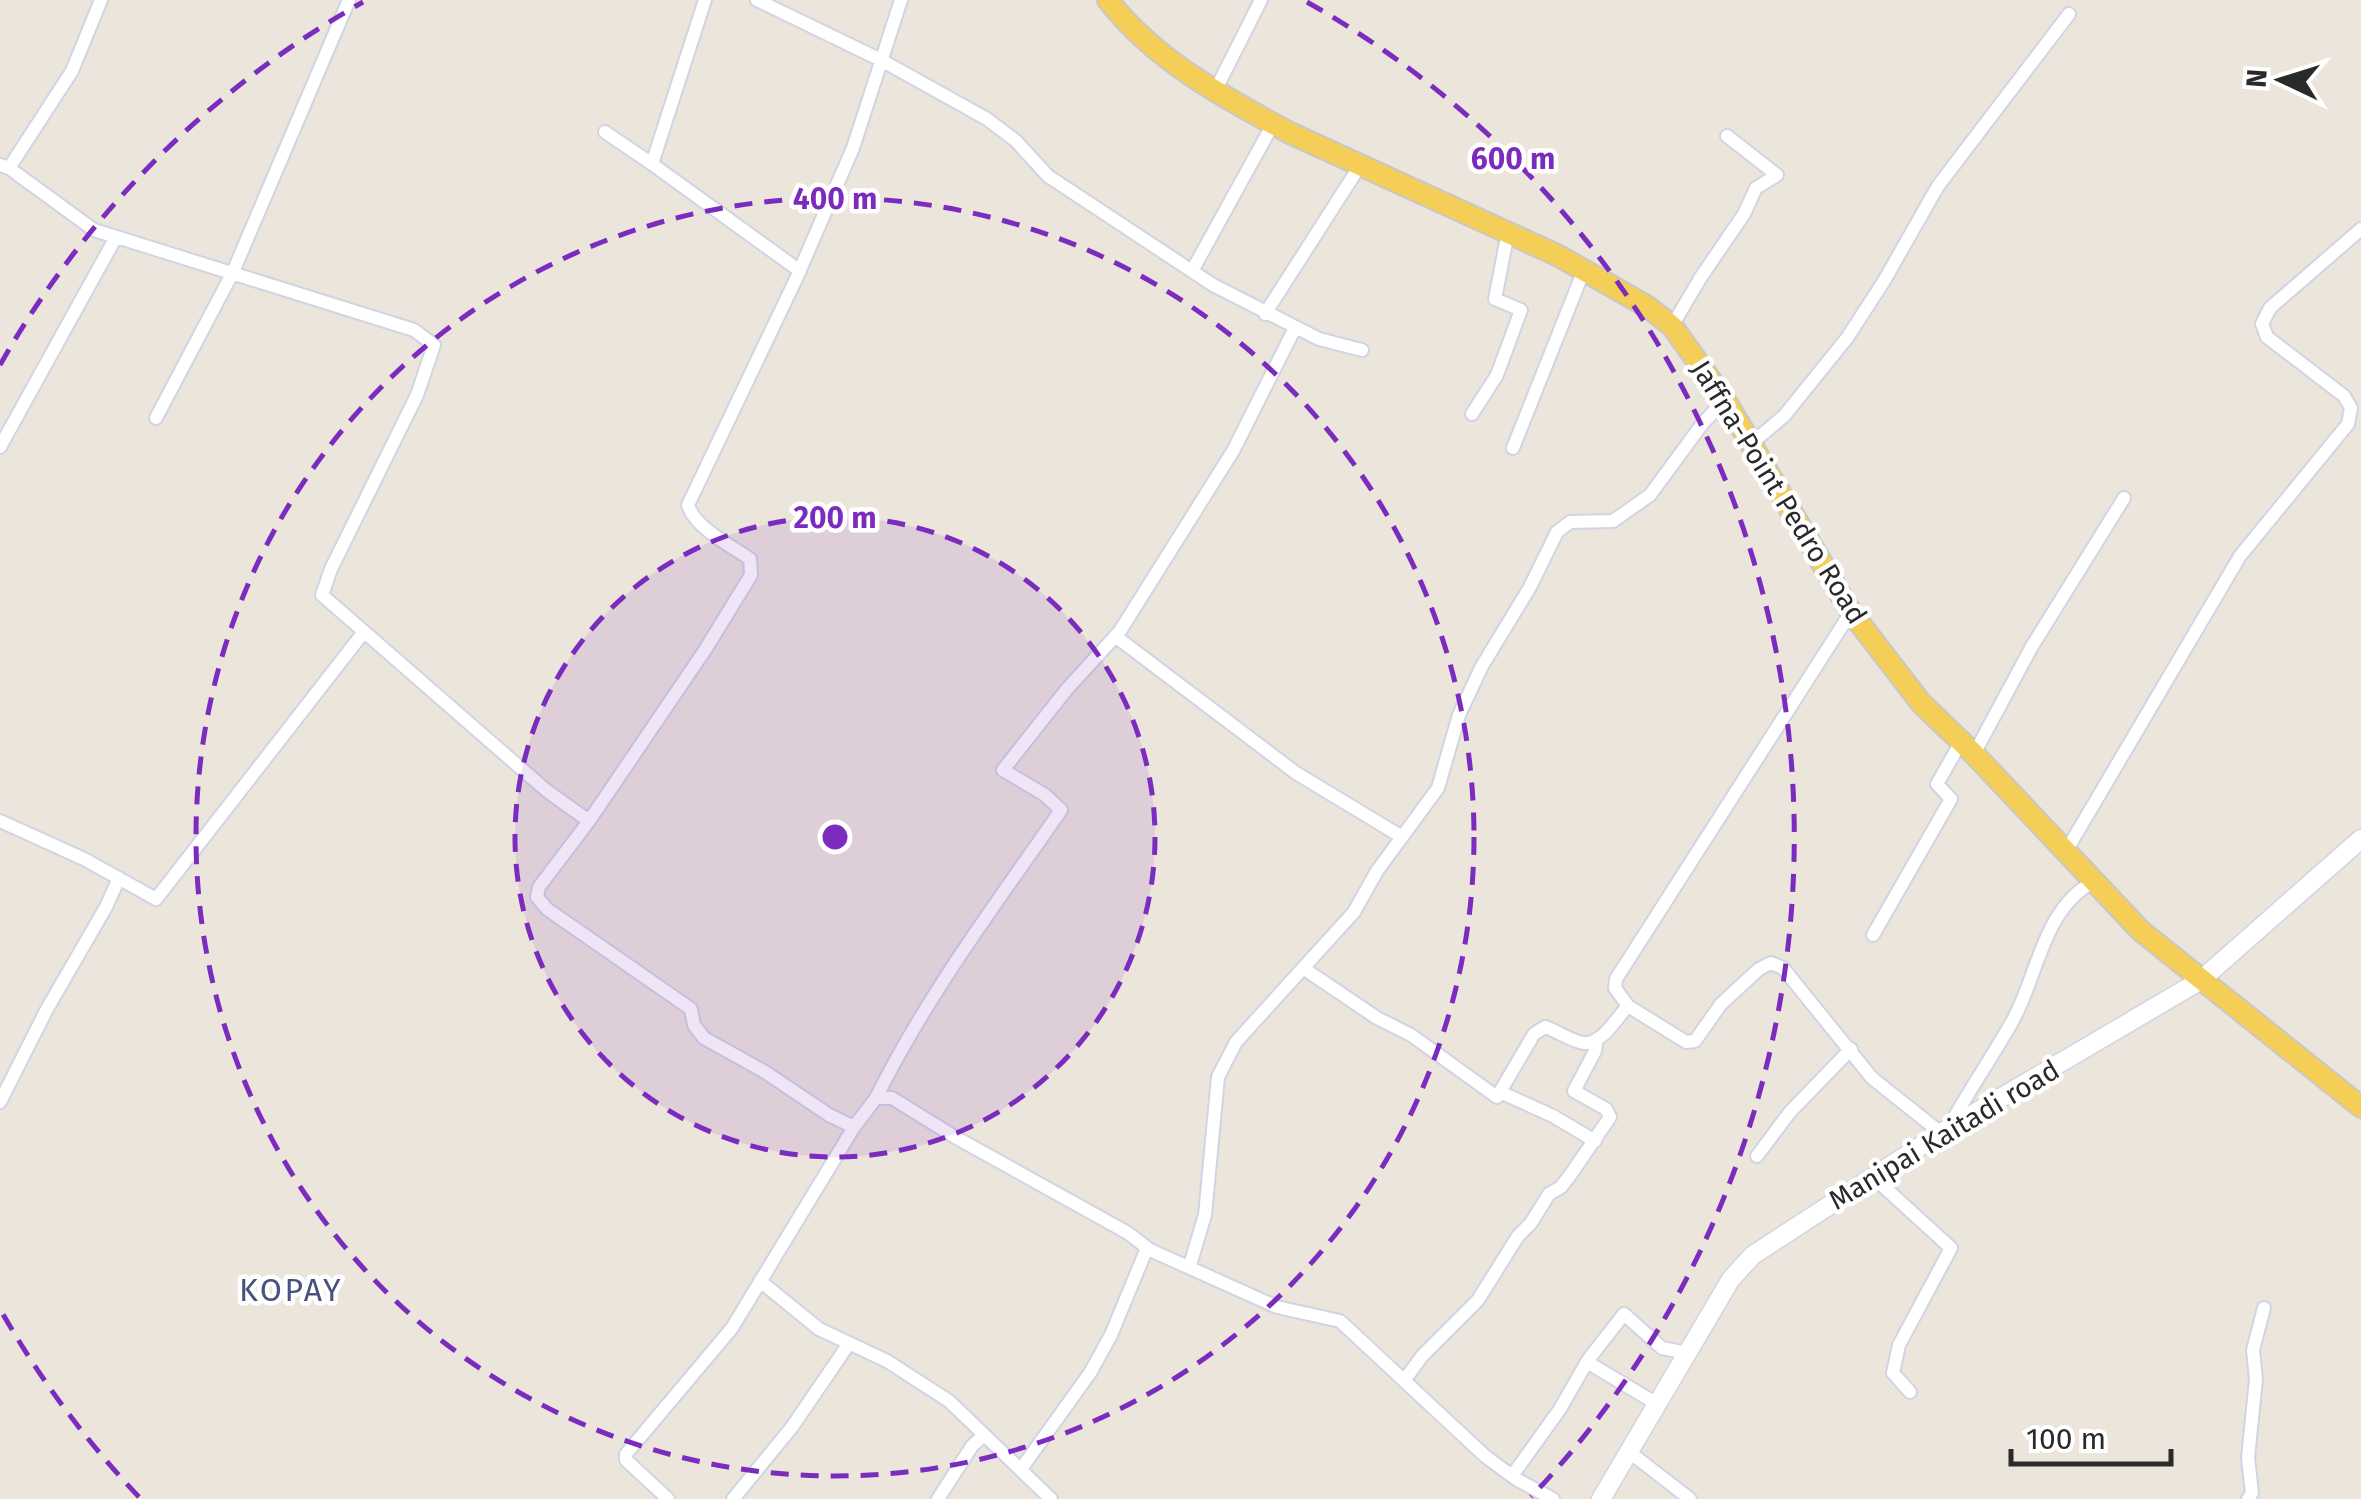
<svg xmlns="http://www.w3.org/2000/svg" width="2361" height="1499" font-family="'Fira Sans',sans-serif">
<rect width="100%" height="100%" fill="#ece5db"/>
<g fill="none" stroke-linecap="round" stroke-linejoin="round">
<g stroke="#d0d4e3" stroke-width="16">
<path id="minor" d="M757,0L881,60L987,119L1016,141L1048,176L1213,285L1319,339L1362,350
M1216,89L1261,0
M605,132L652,164L705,0
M652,164L800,271
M0,165L9,168L94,230L414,330L434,345L417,395L331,569L322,595L547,791L589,821L539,887L537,897L547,909L691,1009L694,1025L704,1038L765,1072L829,1115L854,1127L876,1098H892L955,1137L1128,1233L1150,1250L1277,1307L1340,1321L1485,1456L1516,1479L1553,1499
M9,168L72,71L101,0
M1192,271L1273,124
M1265,314L1361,164
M1672,326L1701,277L1744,214L1756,188L1777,175L1727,136
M1472,414L1497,375L1521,310L1495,299L1508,232
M156,418L233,272L349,0
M1752,443L1784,416L1847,338L1884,281L1938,186L2069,14
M0,447L116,237
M1513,448L1584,270
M1851,612L1616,979L1615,988L1628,1006L1686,1042L1695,1041L1721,1004L1759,969L1771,963L1783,968L1872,1078L1941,1133
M1115,636L1296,773L1402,837
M1974,754L2031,648L2124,498
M0,821L84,859L156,899L363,633
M589,821L705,650L751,575L750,559C730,545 695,528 688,505L796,279L853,148L901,0
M2065,853L2240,556L2348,424L2351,408L2344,396L2267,337L2262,324L2270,308L2361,229
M1873,935L1951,799L1937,784L1961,742
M1303,968L1377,1018L1411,1035L1497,1097L1534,1034L1545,1027C1558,1031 1572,1042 1584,1043C1602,1045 1617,1017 1628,1006
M1500,1092L1553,1116L1595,1141
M876,1098C927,995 996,904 1061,810L1045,795L1003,770L1067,689L1120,631L1233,451L1295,328
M0,1102L47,1009L106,907L119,878
M1949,1127C1969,1090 1993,1056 2013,1020C2038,975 2043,909 2093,882
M1757,1156L1790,1112L1851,1049
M1872,1176L1951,1248L1899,1345L1893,1373L1910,1392
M1190,1265L1205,1215L1218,1077L1236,1042L1354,912L1377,871L1438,788L1459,715L1482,666L1530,587L1557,532L1570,522L1613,521L1650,495L1703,423L1725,400
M760,1281L819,1329L887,1361L949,1401L1051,1499
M1587,1362L1657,1404
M1404,1381L1422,1356L1478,1300L1518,1236L1531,1223L1549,1194L1561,1187L1571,1174L1610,1117L1606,1109L1574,1091L1595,1051L1597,1039
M1628,1451L1690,1499
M1021,1469L1090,1373L1111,1335L1147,1248
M1512,1476L1560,1409L1588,1360L1624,1314L1662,1348L1687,1353
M668,1499L626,1460V1454L732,1328L854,1127
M733,1499L792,1427L848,1345
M938,1499L972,1446L984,1435
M2248,1499L2252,1493L2248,1458L2256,1379L2253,1350L2264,1308"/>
</g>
<g stroke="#d0d4e3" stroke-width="21">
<path id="secondary" d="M1601,1499L1731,1279L1753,1255L1941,1133L2201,980L2361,839"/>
</g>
<g stroke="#c8c8c8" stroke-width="24">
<path id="primary" d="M1108,0C1154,60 1225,98 1290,133L1559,256L1648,307L1672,326L1725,400L1851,612L1921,703L1974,754L2141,931L2361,1107"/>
</g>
<use href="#minor" stroke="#fff" stroke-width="12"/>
<use href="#secondary" stroke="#fff" stroke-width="18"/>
<use href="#primary" stroke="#f5ce57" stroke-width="20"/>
</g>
<circle cx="835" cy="837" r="320" fill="#7b2cbf" fill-opacity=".12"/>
<g fill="none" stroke="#7b2cbf" stroke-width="5" stroke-dasharray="18 12">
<circle cx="835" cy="837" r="320"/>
<circle cx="835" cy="837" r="639"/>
<path d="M139 1497A959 959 0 0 1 0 1309M0 365A959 959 0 0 1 363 2M1307 2A959 959 0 0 1 1531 1497"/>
</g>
<g text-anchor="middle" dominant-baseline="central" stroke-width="9" stroke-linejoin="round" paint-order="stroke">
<g font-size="28" fill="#2a2a2a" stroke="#fff">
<text transform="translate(1779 492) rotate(58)">Jaffna-Point Pedro Road</text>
<text transform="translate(1944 1135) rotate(-31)">Manipai Kaitadi road</text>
</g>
<g font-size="32" letter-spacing="2.5" fill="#48527c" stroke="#fff">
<text x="291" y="1290">KOPAY</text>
</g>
</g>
<circle cx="835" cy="837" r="15" fill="#7b2cbf" stroke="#fff" stroke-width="5"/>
<g font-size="30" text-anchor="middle" font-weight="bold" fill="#7b2cbf" stroke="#fff" stroke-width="9" stroke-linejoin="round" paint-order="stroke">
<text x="1513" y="169">600 m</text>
<text x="835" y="209">400 m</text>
<text x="835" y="528">200 m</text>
</g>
<g transform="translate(2281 80) rotate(274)" stroke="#ffffff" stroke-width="8" paint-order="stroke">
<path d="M0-8L18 38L0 25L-18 38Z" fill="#2a2a2a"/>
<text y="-15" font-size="28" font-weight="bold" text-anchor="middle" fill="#2a2a2a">N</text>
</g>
<path d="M2011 1449v15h160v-15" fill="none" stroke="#2a2a2a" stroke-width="5"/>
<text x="2026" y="1449" font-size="30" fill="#2a2a2a" stroke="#ffffff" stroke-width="8" paint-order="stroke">100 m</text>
</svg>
